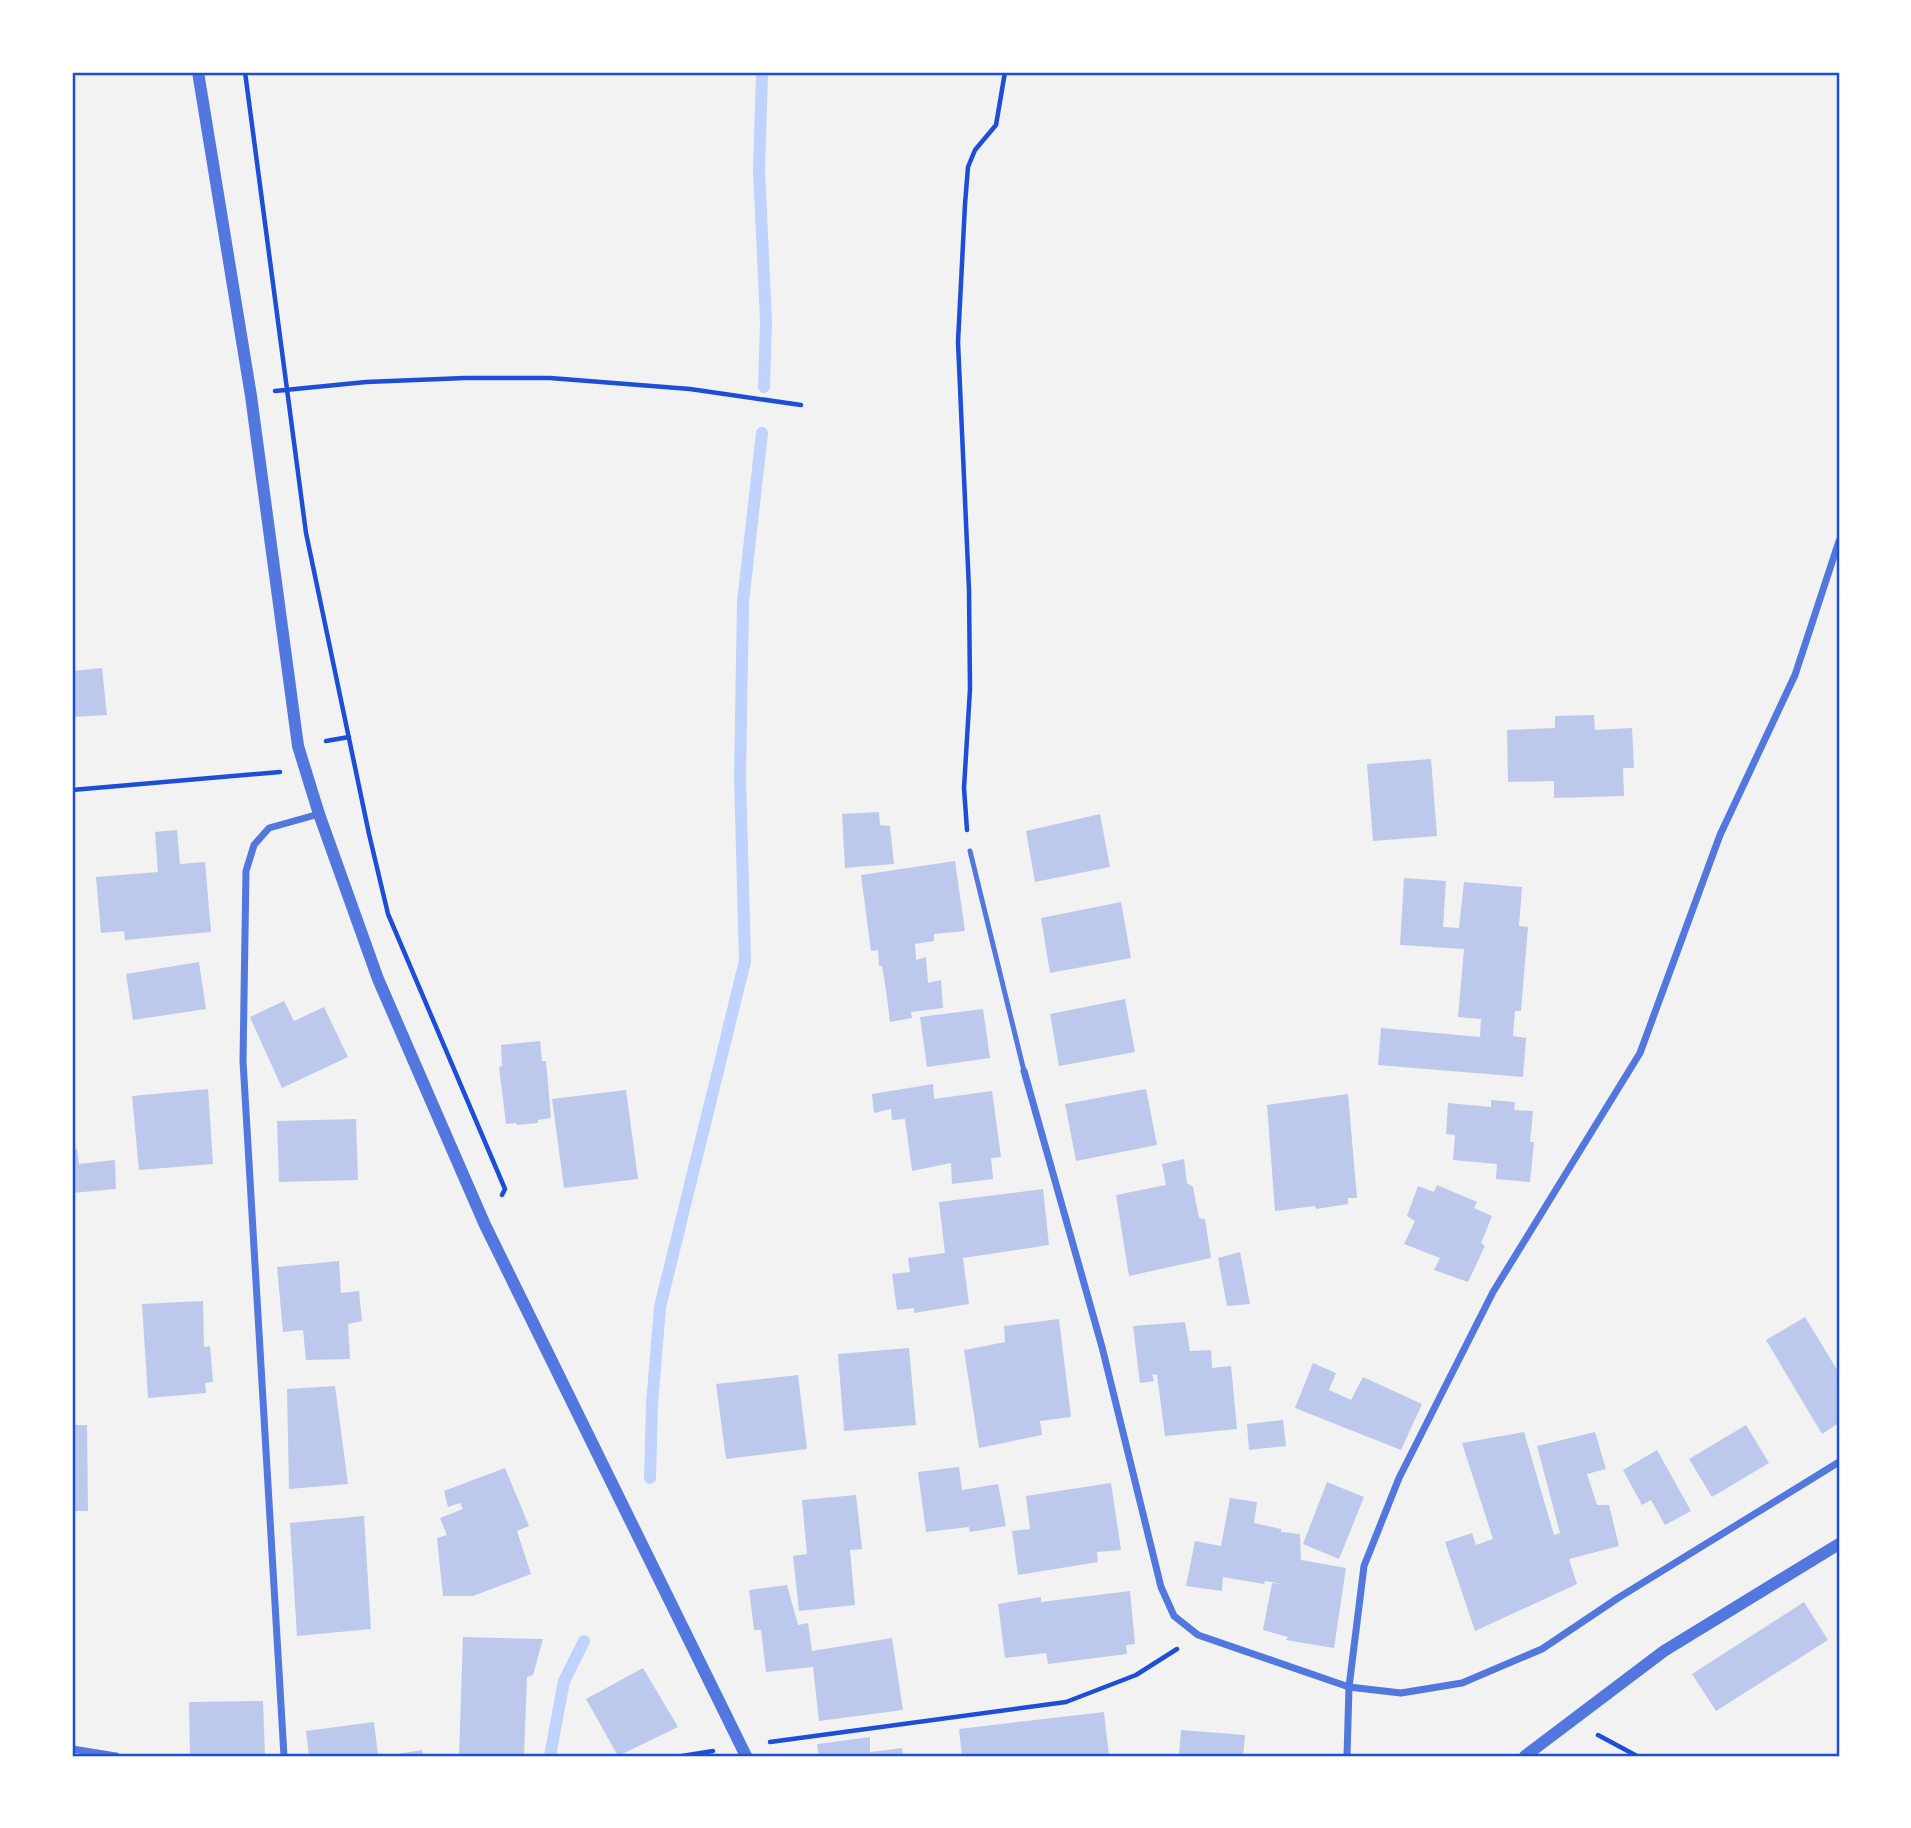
<svg xmlns="http://www.w3.org/2000/svg" width="1911" height="1828" font-family="'Sofia Sans Condensed',sans-serif">
<rect width="100%" height="100%" fill="#f2f2f2"/>
<g fill="none" stroke-linecap="round" stroke-linejoin="round">
<path stroke="#bfd3fe" stroke-width="12" d="M762,72L759,170L766,321L764,387
M650,1478L652,1404L660,1307L745,961L740,777L743,602L762,433
M550,1756L564,1681L584,1641"/>
</g>
<path fill="#bdc9ec" d="M102,668L107,715L72,717V671Z
M1594,715L1595,730L1632,728L1634,768H1623L1624,796L1554,798V781L1508,782L1507,730L1555,728V716Z
M1431,759L1437,836L1373,841L1367,764Z
M879,812L880,825L890,826L894,864L845,868L842,814Z
M1100,814L1110,867L1035,882L1026,831Z
M177,830L180,864L205,862L211,932L125,940L124,931L101,933L96,877L158,872L155,832Z
M955,861L965,931L934,934V941L915,944L916,960L926,957L928,983L941,980L943,1008L911,1012L912,1018L890,1022L886,990L882,966H879L878,950L871,951L861,875Z
M1404,878L1446,881L1443,927L1459,928L1464,882L1522,887L1519,926L1528,927L1521,1011H1515L1513,1036L1526,1038L1523,1077L1378,1065L1381,1028L1480,1037L1481,1019L1458,1017L1464,949L1400,945Z
M1121,902L1131,958L1050,973L1041,918Z
M199,962L206,1009L133,1020L126,974Z
M1125,999L1135,1052L1059,1066L1050,1014Z
M284,1001L294,1021L324,1007L348,1057L282,1088L250,1017Z
M983,1009L990,1058L927,1067L920,1017Z
M540,1041L542,1061H546L551,1118L538,1120V1123L517,1125L516,1123L506,1124L499,1067L502,1066L501,1045Z
M933,1084L934,1099L992,1091L1001,1157L991,1158L993,1179L952,1184L951,1163L912,1171L905,1119L892,1120L891,1109L874,1113L872,1094Z
M208,1089L213,1164L139,1170L132,1096Z
M1146,1089L1157,1145L1076,1161L1065,1104Z
M626,1090L638,1179L564,1188L552,1099Z
M1348,1094L1357,1198H1348V1204L1316,1209L1315,1206L1275,1211L1267,1105Z
M1491,1100L1515,1102L1514,1110L1533,1111L1530,1142H1534L1530,1182L1496,1179L1497,1164L1453,1160L1455,1135L1446,1134L1448,1103L1491,1107Z
M356,1119L358,1180L279,1182L277,1121Z
M72,1149H77L79,1164L115,1160L116,1189L72,1193Z
M1184,1159L1187,1183L1193,1187L1199,1218L1205,1219L1211,1258L1129,1276L1116,1195L1166,1185L1162,1164Z
M1437,1185L1477,1202L1474,1208L1492,1216L1481,1243L1485,1246L1468,1282L1434,1270L1440,1258L1404,1244L1415,1221L1407,1216L1418,1186L1434,1192Z
M1043,1189L1049,1245L963,1258L969,1304L914,1313V1308L897,1310L892,1274L910,1272L908,1258L945,1253L939,1202Z
M1240,1252L1250,1304L1227,1306L1218,1258Z
M339,1261L341,1293L359,1291L362,1321L348,1324L350,1359L306,1360L303,1330L283,1332L277,1267Z
M203,1301L204,1347L210,1346L213,1382L205,1383L206,1393L148,1398L142,1304Z
M1805,1317L1839,1373V1423L1822,1434L1766,1340Z
M1059,1319L1071,1417L1040,1421L1042,1435L979,1448L964,1350L1005,1342L1004,1326Z
M1185,1322L1190,1351L1211,1350L1212,1368L1231,1366L1237,1429L1165,1436L1157,1375L1152,1374L1154,1381L1140,1383L1133,1326Z
M909,1348L916,1425L844,1431L838,1354Z
M1313,1363L1336,1373L1329,1390L1351,1400L1363,1377L1422,1404L1401,1450L1295,1408Z
M798,1375L807,1449L726,1459L716,1384Z
M335,1386L348,1484L289,1489L287,1389Z
M1283,1420L1286,1446L1249,1450L1247,1424Z
M72,1425H87L88,1511H72Z
M1746,1425L1769,1463L1712,1497L1689,1459Z
M1524,1432L1554,1535L1560,1533L1537,1446L1595,1432L1606,1469L1587,1474L1597,1505H1609L1619,1546L1569,1559L1577,1584L1475,1631L1445,1542L1472,1533L1476,1545L1493,1539L1462,1443Z
M1657,1450L1691,1511L1665,1525L1651,1500L1642,1505L1623,1470Z
M959,1467L962,1490L998,1484L1006,1526L970,1532L969,1527L926,1532L918,1472Z
M505,1468L529,1526L517,1531L531,1574L473,1596H443L437,1538L447,1535L440,1518L463,1509L460,1503L448,1507L444,1491Z
M1327,1482L1364,1497L1339,1559L1303,1544Z
M1111,1483L1121,1550L1097,1552L1098,1562L1018,1575L1012,1531L1030,1529L1026,1496Z
M856,1495L862,1549L850,1550L855,1605L799,1611L793,1556L807,1554L802,1500Z
M1230,1498L1257,1502L1254,1523L1281,1529V1532L1300,1534L1301,1560L1346,1568L1334,1648L1286,1640L1288,1637L1263,1630L1272,1583L1283,1584L1265,1581L1264,1584L1223,1577L1222,1591L1186,1586L1195,1541L1221,1546Z
M364,1516L371,1629L297,1636L290,1523Z
M787,1585L798,1625L808,1623L812,1651L892,1638L903,1710L819,1721L813,1667L766,1672L761,1630H754L749,1590Z
M1130,1591L1135,1644L1126,1645L1127,1654L1048,1664L1046,1653L1005,1658L998,1604L1041,1597V1602Z
M1804,1602L1828,1640L1716,1711L1692,1674Z
M463,1637L543,1639L533,1675L527,1677L524,1756H459Z
M643,1668L678,1727L618,1756L586,1699Z
M263,1701L265,1756H190L189,1702Z
M1104,1712L1109,1756H962L959,1729Z
M374,1722L378,1756H309L306,1731Z
M1181,1730L1245,1735L1243,1756H1179Z
M870,1737V1752L902,1748L903,1756H819L817,1744Z
M422,1750L423,1756H392L391,1755Z"/>
<g fill="none" stroke-linecap="round" stroke-linejoin="round">
<path stroke="#1d4ed8" stroke-width="4.5" d="M245,72L306,533L369,834L388,914L505,1189L502,1195
M275,391L366,382L465,378H550L690,389L801,405
M326,741L349,737
M72,790L280,772
M967,830L964,788L970,689L969,590L958,342L965,204L968,167L975,150L996,125L1005,72
M1598,1735L1637,1756
M770,1742L1066,1702L1136,1675L1177,1649
M682,1756L713,1751"/>
<path stroke="#5277de" stroke-width="5" d="M970,851L1024,1071"/>
<path stroke="#5277de" stroke-width="7" d="M1024,1071L1102,1347L1161,1587L1174,1616L1198,1635L1349,1687L1401,1693L1462,1683L1542,1649L1618,1598L1839,1462
M72,1749L116,1756
M284,1756L243,1061L246,871L254,845L269,828L319,814
M1347,1756L1349,1687L1364,1566L1399,1478L1493,1292L1640,1053L1720,835L1795,675L1839,541"/>
<path stroke="#5277de" stroke-width="12" d="M198,72L251,396L298,746L319,814L378,979L485,1225L746,1756
M1525,1756L1664,1651L1839,1544"/>
</g>
<rect width="1911" height="1828" fill="none" stroke="#ffffff" stroke-width="147"/>
<rect x="74" y="74" width="1764" height="1681" fill="none" stroke="#1d4ed8" stroke-width="2.5"/>
</svg>
